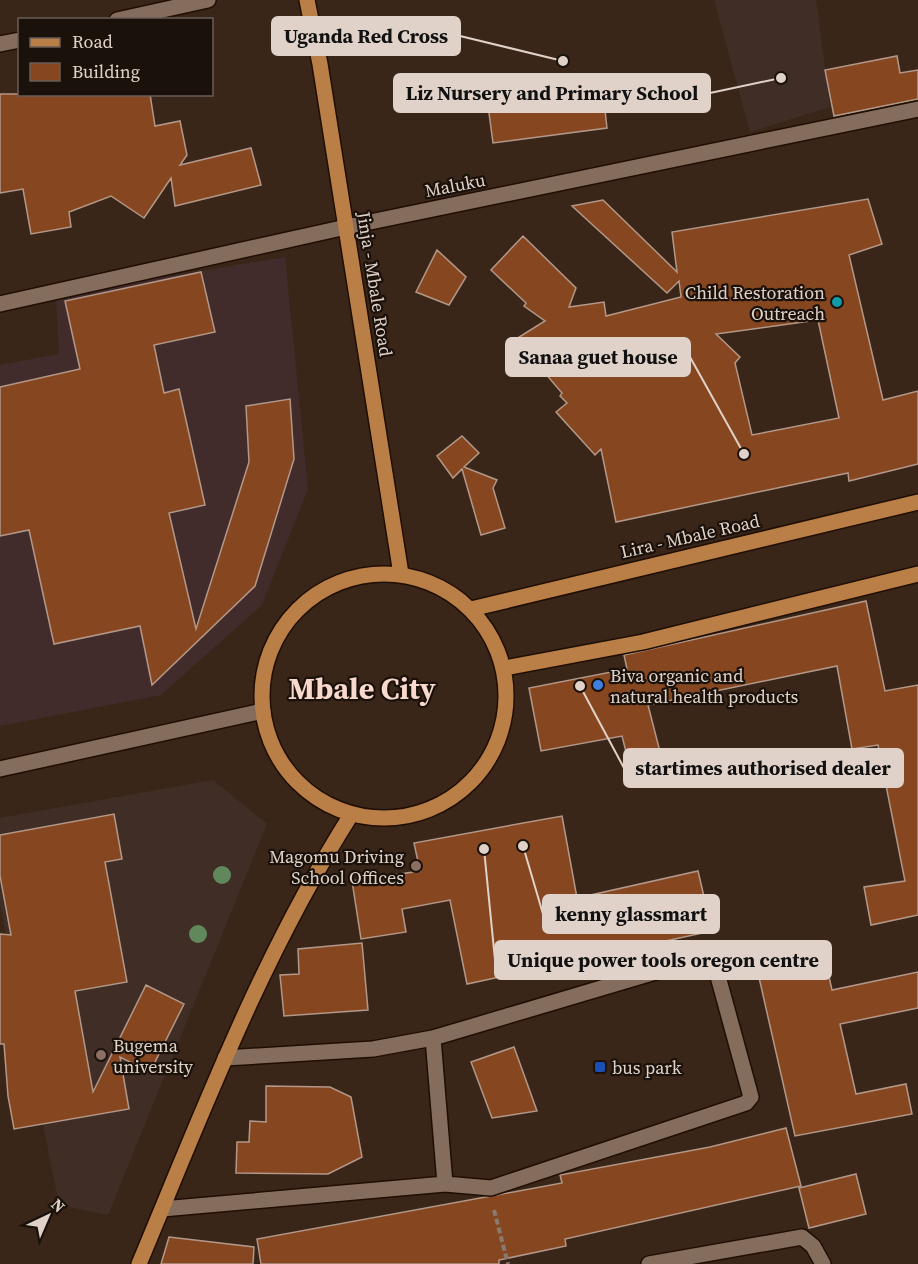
<svg xmlns="http://www.w3.org/2000/svg" width="918" height="1264" font-family="'Source Serif 4',serif">
<rect width="100%" height="100%" fill="#3a2618"/>
<path fill="#412c2b" d="M285,257L308,489L262,605L161,695L0,726V365L59,354L56,295Z"/>
<path fill="#402e26" d="M714,0H816L830,107L750,132Z
M213,780L267,824L108,1215L59,1205L0,905V818Z"/>
<path fill="#864720" stroke="#b39889" stroke-width="1.5" fill-rule="evenodd" d="M897,56L900,73L918,70V99L834,116L825,70Z
M602,83L607,128L493,143L487,98Z
M0,94H150L155,126L180,121L187,155L180,165L251,148L261,185L175,206L171,178L144,218L111,196L69,212L71,227L31,234L23,189L0,193Z
M868,199L882,244L849,255L883,400L918,391V464L849,481L848,473L616,522L601,449L595,455L556,412L567,403L560,396L562,393L516,339L545,321L524,306L526,303L491,270L523,236L576,288L569,307L604,302L606,316L681,297L679,281L667,293L572,206L603,200L677,272L672,232ZM818,320L839,418L752,435L735,363L740,357L716,334Z
M437,250L466,277L449,305L416,292Z
M201,272L215,332L154,345L164,393L179,389L205,505L169,513L196,629L249,462L246,406L290,399L294,459L255,586L152,685L140,626L54,644L29,530L0,536V387L80,369L65,301Z
M462,436L479,453L464,467L497,480L493,488L505,528L481,535L462,469L453,478L437,456Z
M866,601L885,691L918,685V915L871,925L864,887L905,881L878,745L852,749L837,666L648,705L667,779L635,787L622,736L541,751L529,688L627,669L624,655Z
M114,814L122,859L105,862L127,982L75,991L93,1092L146,985L184,1004L150,1072L120,1057L129,1109L14,1129L8,1096L4,1044H0V934L11,935L0,876V835Z
M562,816L577,898L698,871L712,931L467,984L450,900L402,909L406,932L361,939L352,881L420,871L414,843Z
M362,943L368,1010L284,1016L280,975L299,974L298,949Z
M825,959L832,990L918,972V1008L840,1024L856,1094L906,1084L912,1114L795,1136L758,973Z
M514,1047L537,1111L492,1118L471,1062Z
M266,1086L330,1087L351,1097L362,1157L328,1174L236,1173L237,1142H249L250,1121L266,1122Z
M786,1128L801,1186L565,1239L566,1246L499,1260V1264H261L257,1239L562,1183L560,1175L710,1147Z
M856,1174L866,1214L809,1228L799,1188Z
M169,1237L254,1247L253,1264H161Z"/>
<g fill="none" stroke-linecap="round" stroke-linejoin="round">
<g stroke="#200e03" stroke-width="18">
<path id="lane" d="M433,1038L445,1184
M162,1209L445,1184L491,1188L746,1103L751,1097L716,969L709,962L699,959L433,1038L373,1049L225,1058
M649,1264L802,1237L813,1246L823,1264"/>
</g>
<g stroke="#200e03" stroke-width="18">
<path id="street" d="M117,20L208,0
M0,44L20,40
M0,304L346,227L918,109
M0,769L263,711"/>
</g>
<g stroke="#200e03" stroke-width="18">
<path id="primary" d="M307,0L320,64L401,574
M262 696a122 122 0 1 1 244 0a122 122 0 1 1-244 0Z
M471,609L918,502
M505,668L643,642L918,574
M139,1264C203,1111 262,955 351,815"/>
</g>
<path stroke="#8a796e" stroke-width="4" stroke-dasharray="6 3" stroke-linecap="butt" d="M494,1210L508,1264"/>
<use href="#lane" stroke="#856d5d" stroke-width="15"/>
<use href="#street" stroke="#856d5d" stroke-width="15"/>
<use href="#primary" stroke="#b97f46" stroke-width="15"/>
</g>
<g fill="#61885c">
<circle cx="222" cy="875" r="9"/>
<circle cx="198" cy="934" r="9"/>
</g>
<circle fill="#0f9aa8" stroke="#1a110b" stroke-width="2" cx="837" cy="302" r="6"/>
<circle fill="#3f7fe0" stroke="#1a110b" stroke-width="2" cx="598" cy="685" r="6"/>
<g fill="#8d6e63" stroke="#1a110b" stroke-width="2">
<circle cx="416" cy="866" r="6"/>
<circle cx="101" cy="1055" r="6"/>
</g>
<rect fill="#1a4fb4" stroke="#1a110b" stroke-width="2" x="594" y="1061" width="12" height="12" rx="3"/>
<g text-anchor="middle" dominant-baseline="central" stroke-width="4.5" stroke-linejoin="round" paint-order="stroke">
<g font-size="18" fill="#e0d2c9" stroke="#1a110b">
<text transform="translate(455 185) rotate(-11)">Maluku</text>
<text transform="translate(375 284) rotate(81)">Jinja - Mbale Road</text>
<text transform="translate(690 536) rotate(-13)">Lira - Mbale Road</text>
</g>
<g font-size="18" fill="#e0d2c9" stroke="#1a110b" text-anchor="start">
<text x="825" y="292" text-anchor="end">Child Restoration<tspan x="825" dy="21">Outreach</tspan></text>
<text x="610" y="675">Biva organic and<tspan x="610" dy="21">natural health products</tspan></text>
<text x="404" y="856" text-anchor="end">Magomu Driving<tspan x="404" dy="21">School Offices</tspan></text>
<text x="113" y="1045">Bugema<tspan x="113" dy="21">university</tspan></text>
<text x="612" y="1067">bus park</text>
</g>
<g font-size="30" font-weight="bold" fill="#f9d8cd" stroke="#1a110b">
<text x="362" y="688">Mbale City</text>
</g>
</g>
<path fill="none" stroke="#e0d2c9" stroke-width="2" d="M563 61L460 36M781 78L710 93M744 454L690 357M580 686L624 768M523 846L543 914M484 849L495 960"/>
<g fill="#e0d2c9" stroke="#1a110b" stroke-width="2">
<circle cx="563" cy="61" r="6"/>
<circle cx="781" cy="78" r="6"/>
<circle cx="744" cy="454" r="6"/>
<circle cx="580" cy="686" r="6"/>
<circle cx="523" cy="846" r="6"/>
<circle cx="484" cy="849" r="6"/>
</g>
<g fill="#e0d2c9" stroke="#e0d2c9" stroke-width="2">
<rect x="272" y="17" width="188" height="38" rx="6"/>
<rect x="394" y="74" width="316" height="38" rx="6"/>
<rect x="506" y="338" width="184" height="38" rx="6"/>
<rect x="624" y="749" width="279" height="38" rx="6"/>
<rect x="543" y="895" width="176" height="38" rx="6"/>
<rect x="495" y="941" width="336" height="38" rx="6"/>
</g>
<g font-size="20" text-anchor="middle" font-weight="bold" fill="#111">
<text x="366" y="43">Uganda Red Cross</text>
<text x="552" y="100">Liz Nursery and Primary School</text>
<text x="598" y="364">Sanaa guet house</text>
<text x="763" y="775">startimes authorised dealer</text>
<text x="631" y="921">kenny glassmart</text>
<text x="663" y="967">Unique power tools oregon centre</text>
</g>
<rect x="18" y="18" width="195" height="78" fill="#1a110b" stroke="#695e57" stroke-width="1.5"/>
<rect x="30" y="38" width="30" height="9" fill="#b97f46" stroke="#695e57" stroke-width="1.5"/>
<text x="72" y="48" font-size="18" fill="#e0d2c9">Road</text>
<rect x="30" y="63" width="30" height="18" fill="#864720" stroke="#695e57" stroke-width="1.5"/>
<text x="72" y="78" font-size="18" fill="#e0d2c9">Building</text>
<g transform="translate(48 1216) rotate(44)" stroke="#1a110b" stroke-width="4.5" paint-order="stroke">
<path d="M0-4.5L10 22L0 15L-10 22Z" fill="#e0d2c9"/>
<text y="-9" font-size="16" font-weight="bold" text-anchor="middle" fill="#e0d2c9">N</text>
</g>
</svg>
